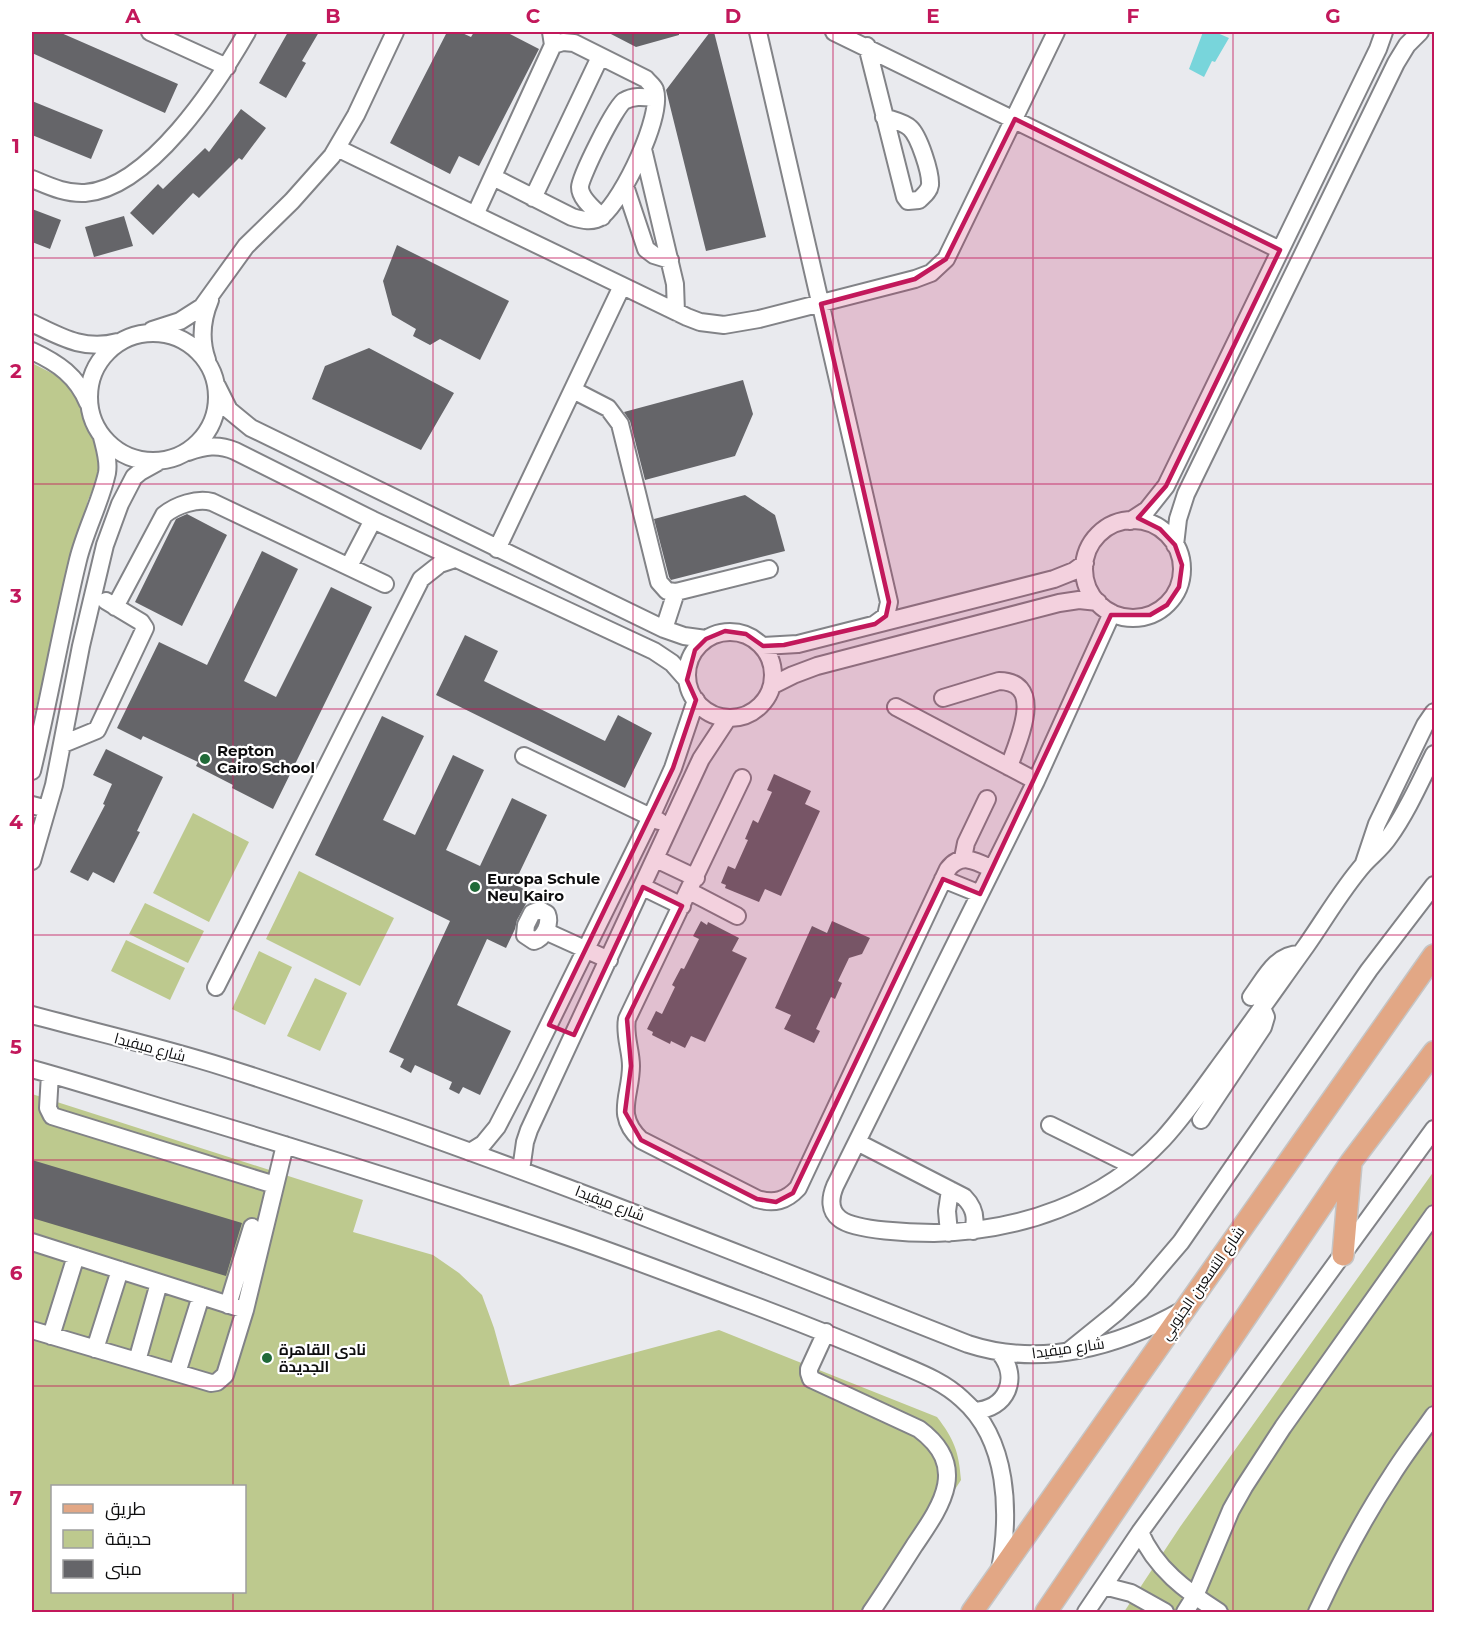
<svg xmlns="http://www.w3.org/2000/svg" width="1466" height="1644" font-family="Montserrat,Cairo,sans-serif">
<rect width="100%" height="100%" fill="#e9eaee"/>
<path fill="#bdc98e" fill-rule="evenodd" d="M32,363L67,381L80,401L86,421L99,445L101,471L88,500L32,723Z
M193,813L249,842L209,922L153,893Z
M299,871L394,918L360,986L266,939Z
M145,903L204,931L188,963L129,934Z
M126,940L185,968L170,1000L111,971Z
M259,951L292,967L265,1025L232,1009Z
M315,978L347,993L320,1051L287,1036Z
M32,1094L363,1200L353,1232L433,1255L459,1273L482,1295L494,1328L510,1386L719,1330L937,1417C954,1439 959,1452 961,1480L876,1612H32ZM52,1486H244V1592H52Z
M1434,1171V1612H1124L1180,1527Z"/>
<path fill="#78d5db" d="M1203,32H1215L1229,38L1215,62L1212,61L1204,77L1189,69Z"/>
<path fill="#656569" d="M32,32H59L178,84L165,113L32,53Z
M288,32H319L302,61L306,63L286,98L259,83Z
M447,32H460L471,37L474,32H506L539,49L479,166L459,156L450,174L390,143Z
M607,32H679V35L636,47Z
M710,32H714L766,237L706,251L666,90Z
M32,101L103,130L91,159L32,135Z
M241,109L266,128L242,160L239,158L199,198L193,193L153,235L130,213L158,184L163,189L205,148L209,152Z
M32,209L61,220L50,249L32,242Z
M124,216L133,246L94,257L85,227Z
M397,245L509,301L480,360L440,339L430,345L413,336L416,329L392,315L383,281Z
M369,348L454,393L421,450L312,399L325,366Z
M743,380L753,414L735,456L645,480L630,421L624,412Z
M745,495L775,515L785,551L671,580L669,577L654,519Z
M187,514L227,535L182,626L135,602L176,519Z
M262,551L298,569L244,681L276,697L331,587L372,607L273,809L232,788L233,785L196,766L198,762L143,736L141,740L117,728L159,642L207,665Z
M465,635L498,651L484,681L605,741L618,715L652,733L625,788L436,695Z
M382,716L424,736L383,820L415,835L453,755L484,770L446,850L480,866L512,798L547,815L514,884L532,893L517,920L515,929L506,948L487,939L457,1005L511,1031L480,1095L463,1087L459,1094L449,1089L452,1082L415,1065L411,1073L400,1067L404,1059L389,1052L450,921L315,855Z
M106,749L163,777L137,831L140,832L114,883L93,872L88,881L70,872L105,805L103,804L112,784L93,775Z
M774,774L811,791L805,804L820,811L781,896L765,889L759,902L725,888L726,885L721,883L728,866L735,869L748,840L745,839L753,820L758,823L772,792L767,790Z
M701,921L707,925L708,922L739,938L732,951L747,958L705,1042L691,1036L685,1048L671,1041L670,1044L652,1035L653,1032L647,1029L656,1011L662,1014L675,987L672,985L681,968L684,969L699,939L693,936Z
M832,921L870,938L862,954L849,958L838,981L842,983L835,999L831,997L816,1029L820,1031L814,1043L784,1029L791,1015L775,1008L812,926L827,933Z
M32,1160L242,1223L226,1276L32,1218Z"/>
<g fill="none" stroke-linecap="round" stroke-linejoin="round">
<g stroke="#828387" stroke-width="20">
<path id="minor" d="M150,32L227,67
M758,32L889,602L886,616L875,624
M834,32L1280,250
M867,46L905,197L908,201L919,200C923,196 929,192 930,185C931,173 919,136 910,128C904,122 892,120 884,117
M337,148L687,317L700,322L724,325L759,319L915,279L931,273L946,259L1056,32
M643,149L675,284L676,312
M493,177L572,217C582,220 593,223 602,216C623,199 663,116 655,90C654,86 649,83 646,79L574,43L563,42L553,45
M32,179C49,186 65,194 85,193C150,188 217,84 247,32
M625,186L646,249L654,255L670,260
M533,198L600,57
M475,215L553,45L551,32
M602,217C594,209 580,199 580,187C580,177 616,105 624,101C634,95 645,97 656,98
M32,323C61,337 84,351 118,342
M152,330L180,321L202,307L246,246L292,201L332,156L356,115L395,32
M89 397a64 64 0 1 1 128 0a64 64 0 1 1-128 0Z
M32,351C58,363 77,376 88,403
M207,360C200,340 202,319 210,300
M217,386L229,410L251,428L664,629L684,636L706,639
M573,390L608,408L620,424L659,582L667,591L676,592L769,569
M188,452C205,446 218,444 235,451L373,520L654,651L672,663L687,680
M1084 569a49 49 0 1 1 98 0a49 49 0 1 1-98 0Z
M1130,521L1147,510L1166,486L1378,49L1384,32
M1175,545L1178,519L1186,494L1396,63L1407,45L1420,32
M497,549L622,286
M349,566L373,520
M115,607L164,515C176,505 197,498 212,502L385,584
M1112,613L1036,781L835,1186C830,1198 829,1211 840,1219C855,1231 914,1233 934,1233C1020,1231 1103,1203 1163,1139C1184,1116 1203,1089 1221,1064C1250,1025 1278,985 1306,946C1325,919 1342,889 1364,864C1372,855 1382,848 1389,837C1407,812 1420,782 1434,754
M664,629L676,592
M687 675a43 43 0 1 1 86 0a43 43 0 1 1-86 0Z
M763,646L798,644L1054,579L1074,571L1085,563
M773,685L793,675L817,666L1059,603L1079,600L1098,602
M943,698L999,681C1047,682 1017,742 1009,767
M896,707L1036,781
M63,744L97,730L145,628L141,622L106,601
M524,756L659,821
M32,771C49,701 61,630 78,560C85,531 101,501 107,473C109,461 105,449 102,437
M742,778L627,1019C624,1035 631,1050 631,1066C631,1096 614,1115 641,1140L757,1199C774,1204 786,1201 798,1188L948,869C961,852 976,861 992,869
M32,805L47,809
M963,858L966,843L987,799
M656,859L696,878
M32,861L54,785L81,646L105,545L120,504L134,477L140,472L158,462
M1364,863L1377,824L1425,725L1434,712
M943,879L980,894
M643,887L682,906
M689,891L737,916
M540,910L547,914C551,924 544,938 534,941L525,935L526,925L532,913Z
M545,931L609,960
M216,987L421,579L440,564L455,559
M1251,997C1264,980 1275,954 1300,954
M32,1015C95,1032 161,1047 224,1067C476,1148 722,1247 968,1344C1041,1368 1118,1347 1183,1310
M32,1069C90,1085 148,1104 206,1121C325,1157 443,1194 560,1234C619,1254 678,1277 737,1299C788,1318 839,1338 890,1360C915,1371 942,1380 962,1399C1009,1440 1010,1513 1000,1570
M50,1074L48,1108L52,1116L275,1185
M1201,1120L1263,1027L1266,1017L1262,1008
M1050,1125L1133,1166
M857,1142L964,1197C974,1207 977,1217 973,1231
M470,1152L483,1144L497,1127L525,1073L651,817L673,768L696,700
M521,1170L525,1142L529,1130L701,759L728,718
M949,1233L947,1211L950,1190
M32,1242L245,1310
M228,1305L252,1227
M32,1330L211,1383L217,1382L225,1375L245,1310L285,1145
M826,1332L809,1369V1373L811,1379L919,1429C970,1467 941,1506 914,1546C900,1568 886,1590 871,1612
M51,1336L76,1256
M95,1349L120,1270
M1070,1350L1117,1312L1140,1290L1181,1242L1369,970L1434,885
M137,1361L159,1283
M177,1373L201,1296
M974,1411C1007,1409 1020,1378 1000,1353
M1140,1532C1155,1568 1186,1591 1219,1612
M1104,1586L1131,1593L1165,1612
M1086,1612L1140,1532L1434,1129
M1185,1612L1195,1596L1231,1510L1244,1487L1283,1427L1434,1214
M1317,1612C1339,1565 1363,1519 1392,1475C1405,1454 1420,1435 1434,1415"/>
</g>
<g stroke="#c5c5c5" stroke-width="24">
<path id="major" d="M1343,1255L1351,1163
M972,1612L1434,955
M1046,1612L1351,1162L1434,1052"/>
</g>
<use href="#minor" stroke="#fff" stroke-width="16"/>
<use href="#major" stroke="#e2a785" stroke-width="21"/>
</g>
<path fill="#c2185b" fill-opacity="0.2" stroke="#c2185b" stroke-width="4.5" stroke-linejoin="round" d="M1015,119L1280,250L1166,486L1138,518L1160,529L1175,545L1182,565L1179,587L1167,605L1150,615H1111L980,894L943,879L793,1193L776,1202L757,1199L641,1140L625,1112L631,1066L627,1019L682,906L643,887L574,1035L549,1025L673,768L696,700L687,680L695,650L706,639L725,631L746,634L763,646L784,645L875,624L886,616L889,602L821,304L915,279L946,259Z"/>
<path fill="none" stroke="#c2185b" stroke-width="1.5" stroke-opacity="0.55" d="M233,32V1486M433,32V1612M633,32V1612M833,32V1612M1033,32V1612M1233,32V1612M32,258H1434M32,484H1434M32,709H1434M32,935H1434M32,1160H1434M32,1386H1434M233,1592V1612"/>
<g fill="#206a38" stroke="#fff" stroke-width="2">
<circle cx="205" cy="759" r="6"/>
<circle cx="475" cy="887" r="6"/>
<circle cx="267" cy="1358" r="6"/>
</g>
<g text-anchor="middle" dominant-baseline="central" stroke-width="4.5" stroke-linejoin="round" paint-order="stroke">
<g font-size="15" font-weight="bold" fill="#0d0d0e" stroke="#fff" text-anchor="start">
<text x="217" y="750">Repton<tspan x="217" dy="17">Cairo School</tspan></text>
<text x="487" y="878">Europa Schule<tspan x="487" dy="17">Neu Kairo</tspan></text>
<text x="279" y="1349">نادى القاهرة<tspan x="279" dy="17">الجديدة</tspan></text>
</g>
<g font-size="15" fill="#0d0d0e" stroke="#fff">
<text transform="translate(150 1047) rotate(15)">شارع ميفيدا</text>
<text transform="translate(610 1203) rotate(21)">شارع ميفيدا</text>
<text transform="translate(1202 1283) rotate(-55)">شارع التسعين الجنوبي</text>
<text transform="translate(1068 1348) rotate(-8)">شارع ميفيدا</text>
</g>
</g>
<rect width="1466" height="1644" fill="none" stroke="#ffffff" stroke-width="66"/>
<rect x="51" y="1485" width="195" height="108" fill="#ffffff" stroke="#9e9e9f" stroke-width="1.5"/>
<rect x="63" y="1504" width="30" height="9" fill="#e2a785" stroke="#9e9e9f" stroke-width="1.5"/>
<text x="105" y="1515" font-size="18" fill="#0d0d0e">طريق</text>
<rect x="63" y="1530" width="30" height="18" fill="#bdc98e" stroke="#9e9e9f" stroke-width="1.5"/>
<text x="105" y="1545" font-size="18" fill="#0d0d0e">حديقة</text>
<rect x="63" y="1560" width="30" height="18" fill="#656569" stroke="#9e9e9f" stroke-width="1.5"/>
<text x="105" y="1575" font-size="18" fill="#0d0d0e">مبنى</text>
<rect x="33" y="33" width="1400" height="1578" fill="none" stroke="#c2185b" stroke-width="2"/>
<g font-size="20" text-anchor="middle" font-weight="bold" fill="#c2185b">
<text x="133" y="23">A</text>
<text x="333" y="23">B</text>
<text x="533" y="23">C</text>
<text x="733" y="23">D</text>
<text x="933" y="23">E</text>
<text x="1133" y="23">F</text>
<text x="1333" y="23">G</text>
<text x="16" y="153">1</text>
<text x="16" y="378">2</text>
<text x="16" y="603">3</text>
<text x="16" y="829">4</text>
<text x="16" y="1054">5</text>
<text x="16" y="1280">6</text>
<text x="16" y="1505">7</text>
</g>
</svg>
